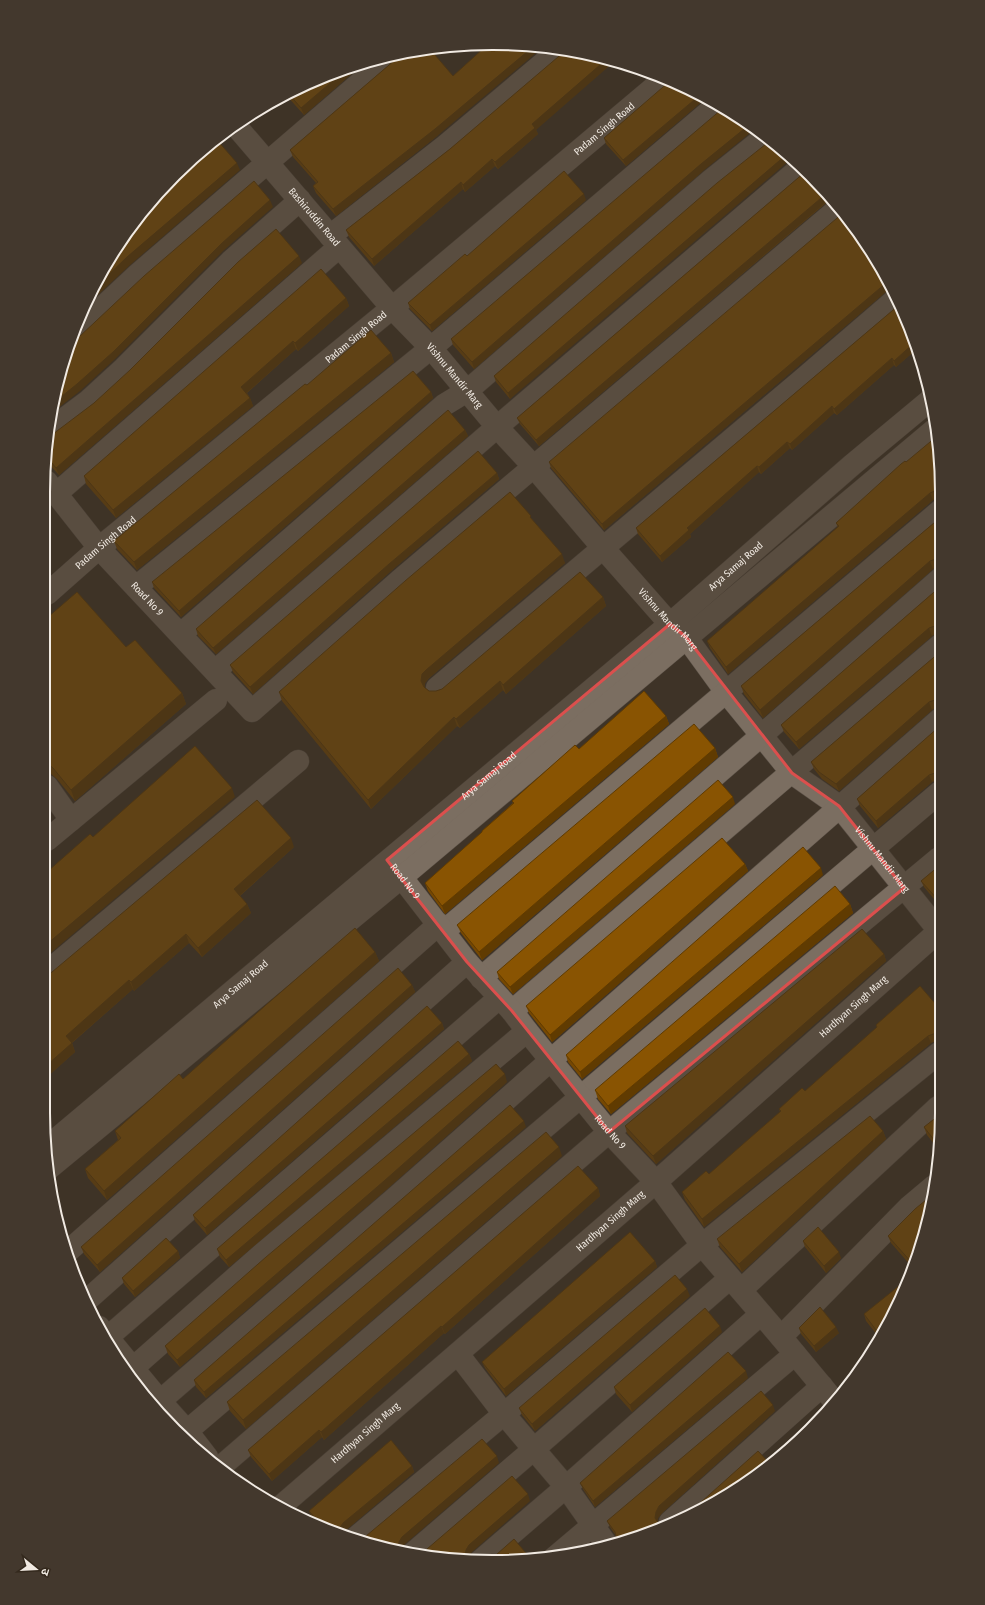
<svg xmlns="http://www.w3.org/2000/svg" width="985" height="1605" font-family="'Fira Sans Condensed','Noto Sans Devanagari',sans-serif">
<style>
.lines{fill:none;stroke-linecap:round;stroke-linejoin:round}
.minor-casing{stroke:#5a5046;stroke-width:23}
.tertiary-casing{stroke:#5a5046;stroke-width:23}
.minor{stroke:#7b6e61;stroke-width:22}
.tertiary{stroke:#7b6e61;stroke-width:22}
.wall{fill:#764802}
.shaded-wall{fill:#603b01}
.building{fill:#895402;stroke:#603b01}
.marked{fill:none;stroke:#db4f4d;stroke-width:3;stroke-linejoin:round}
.labels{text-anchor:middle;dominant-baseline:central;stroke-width:3;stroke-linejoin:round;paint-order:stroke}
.street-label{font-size:10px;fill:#f1eae2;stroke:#34291d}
.rim{fill:none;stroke:#f1eae2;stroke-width:2}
</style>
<rect width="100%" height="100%" fill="#3e3327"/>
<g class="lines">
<defs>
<g id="minor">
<path id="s1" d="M236,126L392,308L431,348L497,427L534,467L603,548L670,624L686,637L726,692L792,773L839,806L939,931"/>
<path d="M330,236L445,146L559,50"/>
<path d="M73,335L138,274L390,57"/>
<path d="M48,431L88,401L124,368L232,260L300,200"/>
<path id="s2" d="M47,482L99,548L252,711L400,580L839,208"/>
<path d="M56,494L339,247"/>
<path d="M136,587L431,348L717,105"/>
<path d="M181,634L444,405L467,391L711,180L766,136"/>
<path d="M215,671L497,427L800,168"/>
<path d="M437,688L802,380L896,299"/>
<path d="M47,786L71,820"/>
<path d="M47,840L216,700"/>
<path d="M444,931L941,510"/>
<path d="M47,972L298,761"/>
<path d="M481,978L762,735L941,578"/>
<path d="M512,1011L940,645"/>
<path d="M66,1253L439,924"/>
<path d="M741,1290L938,1107"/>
<path d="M85,1302L467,962"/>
<path d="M108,1337L499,998"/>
<path d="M781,1337L909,1207L934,1186"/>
<path d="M458,1354L504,1414L566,1487L607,1545"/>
<path d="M133,1368L261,1255L527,1031"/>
<path d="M160,1401L395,1198L551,1060L940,719"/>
<path d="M187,1431L940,792"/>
<path d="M218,1469L609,1132L939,858"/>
<path d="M670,1522L822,1386"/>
<path d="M354,1539L504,1414L702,1245L939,1053"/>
<path d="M413,1553L534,1449L730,1278"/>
<path d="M554,1558L795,1354"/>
<path d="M480,1561L566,1487L761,1314"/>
</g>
<g id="tertiary">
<path id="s3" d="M47,594L99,548L392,308L664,79"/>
<path id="s4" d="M392,865L467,962L512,1011L527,1031L609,1132L656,1182L702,1245L781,1337L835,1402"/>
<path id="s5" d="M47,1147L670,624L852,465L929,401"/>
<path d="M47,1170L402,877L934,430"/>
<path d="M99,1327L160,1401L187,1431L207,1457"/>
<path id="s6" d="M280,1507L656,1182L939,931"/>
</g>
</defs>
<use href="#minor" class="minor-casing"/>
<use href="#tertiary" class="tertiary-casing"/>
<use href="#minor" class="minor"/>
<use href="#tertiary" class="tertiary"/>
</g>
<path class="wall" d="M522,44L437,136L336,216L316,193L313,186L316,183L293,157L290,150L396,59L453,76L484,48L483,45Z
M565,53L536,130L538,134L498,169L495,166L465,192L463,189L374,266L349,237L346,230L450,149Z
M364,63L304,115L286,95L348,67Z
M670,82L691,89L706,98L626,166L606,144L604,138Z
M771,140L510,399L496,382L494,376Z
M703,171L474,369L453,345L451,339Z
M805,172L832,198L539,446L520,424L517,418Z
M586,200L432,331L410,309L408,303L467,256Z
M302,263L59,475L47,462V436L53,434Z
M882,268L891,288L888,290L604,530L551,468L549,462Z
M346,298L349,306L298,351L296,349L247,393L250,398L253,406L116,518L86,484L84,476Z
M899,305L918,348L896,367L894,365L837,415L834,413L792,450L790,448L761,474L759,472L690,534L691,537L662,562L638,534L636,528Z
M391,353L394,362L137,570L117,549L114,541L307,385Z
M431,392L433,398L181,617L154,588L152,582Z
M465,430L468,436L216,654L198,636L196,629Z
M906,462L941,463V498H939L933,500L728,674L710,648L707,641L838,528L836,523Z
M497,473L499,479L392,570L253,694L233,672L230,665Z
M941,517V566H939L933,569L763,718L744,694L741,686Z
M533,521L565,563L429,678L425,683V688L429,691H436L442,689L603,597L606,606L506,694L503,690L460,728L457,726L371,809L282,701L279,692Z
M941,586L940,633H937L932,636L799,749L784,732L781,725Z
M47,618L126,647L182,693L186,704L75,801L57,779L51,774L47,769Z
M940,652V707H937L932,710L839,791L822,779L814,769L811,762Z
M666,716L669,724L445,914L428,891L425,883L482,833V831L513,803L512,801L579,749Z
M940,726V780H937L932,782L878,828L860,806L857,799Z
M715,748L718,757L482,960L461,933L457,925Z
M940,799V811L938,810L936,803Z
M735,804L513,994L499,979L497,972Z
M294,847L240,896L247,904L251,913L202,957L189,943L134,991L133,989L72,1043L75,1052L47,1077L52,972Z
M745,864L748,871L552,1042L529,1013L526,1006Z
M939,866V905L924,887L921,881Z
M823,875L582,1079L568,1062L566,1055Z
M850,904L853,913L611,1114L598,1099L595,1090Z
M375,952L379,961L107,1200L88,1178L85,1169L118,1140L115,1131L183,1079Z
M884,954L886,961L656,1164L627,1133L625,1126Z
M412,985L415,992L100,1272L84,1254L81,1247Z
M920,986L939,1040L931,1043L704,1227L685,1200L682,1192L709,1174L780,1112L779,1109L805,1091L877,1028L876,1025Z
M442,1023L444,1029L207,1235L195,1221L193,1215Z
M469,1054L472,1061L229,1267L220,1257L217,1249Z
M507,1082L387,1189L180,1367L168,1354L165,1346Z
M938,1116V1149L927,1135L924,1127Z
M526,1127L206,1398L196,1387L194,1380Z
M883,1131L886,1139L742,1272L720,1247L717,1239Z
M562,1156L246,1429L230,1411L227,1402Z
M598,1188L600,1196L445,1334L444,1333L324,1440L322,1437L272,1481L251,1457L248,1450Z
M932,1195L912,1267L891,1243L888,1236Z
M803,1241L841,1258L826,1273L805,1247Z
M178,1251L180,1258L135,1297L124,1284L122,1278Z
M655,1261L657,1267L506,1396L485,1368L482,1362Z
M908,1284L878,1336L866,1321L864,1314Z
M690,1296L535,1431L522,1415L519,1408Z
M799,1328L839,1333L816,1352L801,1334Z
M722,1332L632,1412L616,1394L614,1387Z
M748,1378L595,1507L583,1489L580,1483Z
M775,1411L662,1513L658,1518L637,1538L617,1543L616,1536L610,1527L607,1521Z
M412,1466L414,1472L346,1530L342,1535L316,1522L312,1518L309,1511Z"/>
<path class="shaded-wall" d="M534,46L543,47L437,136L336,216L333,209Z
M608,58L615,61L536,130L538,134L498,169L495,162L532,124Z
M364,63L304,115L301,108L349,67Z
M700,95L706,98L626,166L623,160Z
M749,125L755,129L703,171L474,369L472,362L701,164Z
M786,155L791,159L510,399L508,393Z
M492,159L495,166L465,192L463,185Z
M237,163L240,170L130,265L86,306L98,285L127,257Z
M461,182L463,189L374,266L372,259Z
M827,193L830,196L831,198L539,446L536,440Z
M584,194L586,200L432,331L430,325Z
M270,200L273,207L223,251L115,359L80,391L53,412L56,401L221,244Z
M299,256L302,263L59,475L56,468Z
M886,283L888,290L604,530L602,524Z
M346,298L349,306L298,351L295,343Z
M293,341L296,349L244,395L241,387Z
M915,342L918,348L896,367L894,361Z
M391,353L394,362L137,570L134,562Z
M892,358L894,365L837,415L834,409Z
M431,392L433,398L181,617L179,611Z
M250,398L253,406L116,518L113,510Z
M832,406L834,413L792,450L790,444Z
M465,430L468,436L216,654L213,648Z
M787,442L790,448L761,474L759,467Z
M757,466L759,472L690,534L691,537L662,562L660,556L687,528Z
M497,473L499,479L392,570L253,694L250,687L389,564Z
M930,493L933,500L728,674L726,667Z
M562,554L565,563L429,678L425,683V690L421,681L422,674L426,670Z
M930,561L933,569L763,718L760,710Z
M603,597L606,606L506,694L503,685Z
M929,628L932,636L799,749L796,742Z
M500,681L503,690L460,728L456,719Z
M182,693L186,704L75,801L71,790Z
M929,702L932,710L839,791L836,784Z
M666,716L669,724L445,914L442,906Z
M454,717L457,726L371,809L368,800Z
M715,748L718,757L482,960L479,952Z
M929,775L932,782L878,828L876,821Z
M232,788L235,797L47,956V944Z
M733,797L735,804L513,994L510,987Z
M291,838L294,847L237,898L234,889Z
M745,864L748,871L552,1042L550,1035Z
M821,868L823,875L582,1079L580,1072Z
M247,904L251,913L202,957L198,948Z
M850,904L853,913L611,1114L608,1106Z
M186,934L189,943L134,991L131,982Z
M375,952L379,961L107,1200L104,1191Z
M884,954L886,961L656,1164L653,1156Z
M129,980L133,989L69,1045L72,1043L75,1052L47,1077V1065L66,1036Z
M412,985L415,992L100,1272L97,1265Z
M442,1023L444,1029L207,1235L205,1228Z
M939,1030V1040L938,1041L936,1033Z
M928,1036L931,1043L704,1227L702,1219Z
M469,1054L472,1061L229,1267L226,1260Z
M505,1074L507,1082L387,1189L180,1367L177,1360Z
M524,1121L526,1127L206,1398L204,1392Z
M883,1131L886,1139L742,1272L739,1264Z
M559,1147L562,1156L246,1429L243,1420Z
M598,1188L600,1196L445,1334L442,1327Z
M178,1251L180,1258L135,1297L133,1291Z
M839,1252L841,1258L826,1273L824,1266Z
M655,1261L657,1267L506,1396L504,1389Z
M687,1289L690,1296L535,1431L532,1424Z
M441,1326L444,1333L324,1440L321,1432Z
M720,1326L722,1332L632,1412L630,1405Z
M836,1327L839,1333L816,1352L814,1346Z
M746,1371L748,1378L595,1507L593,1501Z
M773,1405L775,1411L662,1513L658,1518V1525L655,1518L656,1512L659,1506Z
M319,1430L322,1437L272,1481L269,1474Z
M497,1456L499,1463L405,1544L401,1549V1551L399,1550L398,1548L399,1542L402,1537Z
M412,1466L414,1472L346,1530L342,1536L339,1535L340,1528L343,1523Z
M528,1494L530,1501L472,1552L468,1557V1560H467L465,1557L466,1550L469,1545Z"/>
<path class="building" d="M522,44L534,46L435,129L333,209L313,186L318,182L290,150L396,59L398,55L429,48L453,76L485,47L484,45Z
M565,51L608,58L532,124L535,128L495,162L492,159L463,185L461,182L372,259L346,230L450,149Z
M349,67L301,108L289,94L348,67Z
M670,81L691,89L700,95L623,160L604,138Z
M722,109L749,125L701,164L472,362L451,339Z
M217,140L237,163L127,257L98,285L136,219L196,155Z
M771,140L786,155L508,393L494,376L717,183Z
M564,171L584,194L430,325L408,303L465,254L467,256Z
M805,172L827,193L536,440L517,418Z
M254,181L270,200L221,244L113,352L77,384L56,401L72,340H74L79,337L144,276Z
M843,213L882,268L888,282L886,283L602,524L549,462Z
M276,229L299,256L56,468L47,457V436L53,434L94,403L130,370L238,262Z
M321,269L346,298L295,343L293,341L241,387L250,398L113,510L84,476Z
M899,305L915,342L894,361L892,358L834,409L832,406L790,444L787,442L759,467L757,466L687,528L689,530L660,556L636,528Z
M371,330L391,353L134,562L114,541L305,384L307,385Z
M413,371L431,392L179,611L152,582Z
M448,410L465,430L213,648L196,629Z
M936,437L941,463V491L937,490L930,493L726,667L707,641L839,526L836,523L901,464L905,461L906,462Z
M478,451L497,473L389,564L250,687L230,665Z
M510,492L531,516L530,517L562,554L426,670L422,674L421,681L424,687L429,691H436L442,689L580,572L603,597L503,685L500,681L456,719L454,717L368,800L279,692L405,581Z
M941,517V559H936L930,561L760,710L741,686Z
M941,586L940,626H935L929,628L796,742L781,725Z
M77,592L126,647L135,640L182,693L71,790L53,768L47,763V618Z
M940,652V700H935L929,702L836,784L819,772L811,762Z
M644,691L666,716L442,906L425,883L482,832V831L514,803L512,801L575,745L579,749Z
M694,724L715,748L479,952L457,925Z
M940,726V773H935L929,775L876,821L857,799Z
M195,746L232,788L47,944V872L90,834L93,837Z
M718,780L733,797L510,987L497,972Z
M940,799V807L936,803Z
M257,800L291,838L234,889L247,904L198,948L186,934L131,982L129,980L66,1036L72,1043L47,1065V975L52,972Z
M722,838L745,864L550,1035L526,1006Z
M803,847L821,868L580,1072L566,1055Z
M939,866V901L921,881Z
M835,886L850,904L608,1106L595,1090Z
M355,928L375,952L104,1191L85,1169L121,1138L115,1131L179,1074L183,1079L266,1005Z
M862,929L884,954L653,1156L625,1126Z
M398,968L412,985L97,1265L81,1247Z
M920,986L939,1008V1030L936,1033L928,1036L702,1219L682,1192L706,1171L709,1174L750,1138L781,1111L779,1109L802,1088L805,1091L877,1027L876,1025Z
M427,1006L442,1023L205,1228L193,1215Z
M458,1041L469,1054L226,1260L217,1249Z
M496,1064L505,1074L384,1181L177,1360L165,1346L266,1257Z
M510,1105L524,1121L204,1392L194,1380Z
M870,1116L883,1131L739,1264L717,1239Z
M938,1116V1145L924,1127Z
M546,1132L559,1147L243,1420L227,1402Z
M578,1166L598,1188L442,1327L441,1326L321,1432L319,1430L269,1474L248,1450Z
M932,1195L913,1264L888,1236L915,1209Z
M818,1227L839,1252L824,1266L803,1241Z
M630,1232L655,1261L504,1389L482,1362Z
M166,1238L178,1251L133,1291L122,1278Z
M675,1275L687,1289L532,1424L519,1408Z
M910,1277L908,1284L879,1334L864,1314Z
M820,1307L836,1327L814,1346L799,1328Z
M705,1308L720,1326L630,1405L614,1387Z
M728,1352L746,1371L593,1501L580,1483Z
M761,1391L773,1405L659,1506L656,1512L655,1518L659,1524L662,1526L637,1538L618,1543L617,1540L615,1532L607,1521Z
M482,1439L497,1456L402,1537L399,1542L398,1548L399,1550L360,1541Z
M391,1440L412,1466L343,1523L340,1528L339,1535L314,1524L318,1521L309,1511Z
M758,1451L770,1464L742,1486L690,1512Z
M512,1476L528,1494L469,1545L466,1550L465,1557L467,1560L434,1558L420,1555Z
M514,1539L531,1559L492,1562H488Z"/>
<path d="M0 0H985V1605H0ZM670,624L686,637L792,773L839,806L904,888L609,1132L512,1011L467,962L387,860Z" fill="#3e3327" fill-opacity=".55" fill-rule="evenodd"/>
<path class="marked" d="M670,624L686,637L792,773L839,806L904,888L609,1132L512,1011L467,962L387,860Z"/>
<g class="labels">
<g class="street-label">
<text stroke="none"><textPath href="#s3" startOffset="726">Padam Singh Road</textPath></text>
<text stroke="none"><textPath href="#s1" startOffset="120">Bashiruddin Road</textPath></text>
<text stroke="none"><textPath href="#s3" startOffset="402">Padam Singh Road</textPath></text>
<text stroke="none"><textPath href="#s1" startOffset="332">Vishnu Mandir Marg</textPath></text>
<text stroke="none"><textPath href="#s3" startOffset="78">Padam Singh Road</textPath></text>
<text stroke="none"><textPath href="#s5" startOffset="901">Arya Samaj Road</textPath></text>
<text stroke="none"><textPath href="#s2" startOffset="154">Road No 9</textPath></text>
<text stroke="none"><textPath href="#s1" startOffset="656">Vishnu Mandir Marg</textPath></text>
<text stroke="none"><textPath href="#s5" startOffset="577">Arya Samaj Road</textPath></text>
<text stroke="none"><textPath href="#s1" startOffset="980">Vishnu Mandir Marg</textPath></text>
<text stroke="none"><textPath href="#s4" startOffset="21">Road No 9</textPath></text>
<text stroke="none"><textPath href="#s5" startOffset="253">Arya Samaj Road</textPath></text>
<text stroke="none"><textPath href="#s6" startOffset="761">Hardhyan Singh Marg</textPath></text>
<text stroke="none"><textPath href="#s4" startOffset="345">Road No 9</textPath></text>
<text stroke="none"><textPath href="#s6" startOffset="437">Hardhyan Singh Marg</textPath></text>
<text stroke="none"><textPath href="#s6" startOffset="113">Hardhyan Singh Marg</textPath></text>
</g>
</g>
<path d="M0 0H985V1605H0ZM492 50H493A442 442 0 0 1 935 492V1113A442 442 0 0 1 493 1555H492A442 442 0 0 1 50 1113V492A442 442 0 0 1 492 50Z" fill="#43382d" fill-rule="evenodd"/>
<path class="rim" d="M492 50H493A442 442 0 0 1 935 492V1113A442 442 0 0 1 493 1555H492A442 442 0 0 1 50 1113V492A442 442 0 0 1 492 50Z"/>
<g transform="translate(36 1569) rotate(108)" stroke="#34291d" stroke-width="3" paint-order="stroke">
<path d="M0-3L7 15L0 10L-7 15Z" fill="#f1eae2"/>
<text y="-6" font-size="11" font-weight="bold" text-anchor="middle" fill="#f1eae2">उ</text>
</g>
</svg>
